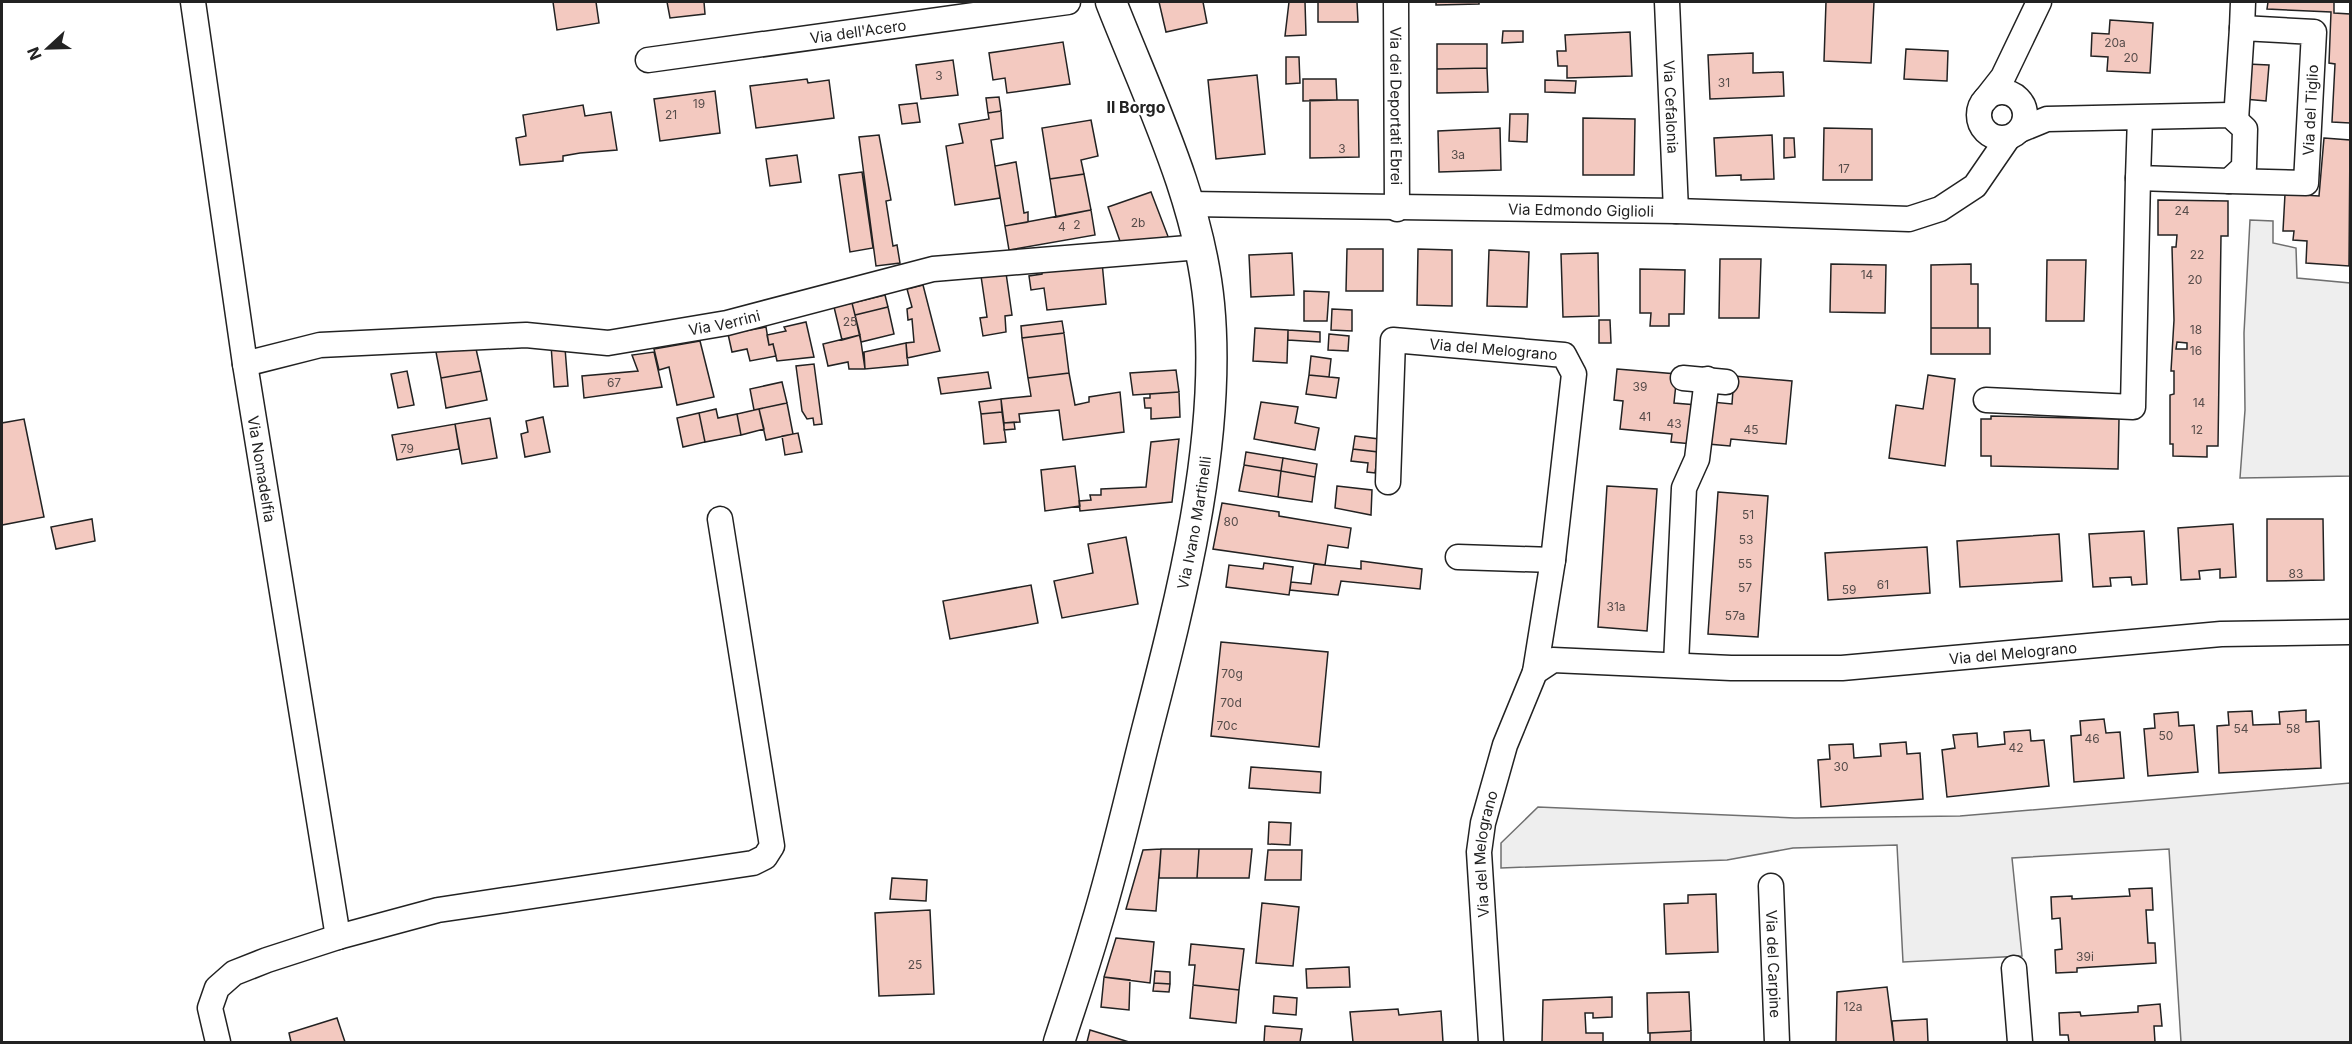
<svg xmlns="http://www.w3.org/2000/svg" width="2352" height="1044" font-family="Inter,sans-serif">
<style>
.green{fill:#eee;stroke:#6f6f6f;stroke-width:1.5}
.building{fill:#f3c9c0;stroke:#222;stroke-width:1.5;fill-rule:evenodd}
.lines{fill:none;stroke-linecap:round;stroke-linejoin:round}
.minor-casing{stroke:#222;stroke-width:27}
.tertiary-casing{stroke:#222;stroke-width:33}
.minor{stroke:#fff;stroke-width:24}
.tertiary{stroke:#fff;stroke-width:30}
.labels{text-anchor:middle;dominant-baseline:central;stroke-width:4.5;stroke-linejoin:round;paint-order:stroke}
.number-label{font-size:12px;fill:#564c4a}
.street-label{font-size:15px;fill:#222;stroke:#fff}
.neighbourhood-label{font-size:16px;font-weight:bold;fill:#222;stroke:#fff}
</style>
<rect width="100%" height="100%" fill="#fff"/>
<path class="green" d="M2250,220L2273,221V243L2296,248L2297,278L2350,283V476L2240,478L2245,410L2244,333Z
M2350,783V1042H2181L2169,849L2012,858L2022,956L1903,962L1897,845L1793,848L1727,860L1501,868V843L1538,807L1795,818L1960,816Z"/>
<path class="building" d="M553,2H596L599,23L557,30Z
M667,2H704L705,14L670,18Z
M1159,2H1203L1207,23L1166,32Z
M1289,2H1305L1306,35L1285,36Z
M1318,2H1357L1358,22H1318Z
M1436,2H1479V4L1436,5Z
M1826,2H1874L1871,63L1824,61Z
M2268,2H2334V13L2350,14V123L2332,122L2335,64L2329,63L2331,12L2267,9Z
M2110,20L2153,23L2150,73L2107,71L2108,57L2091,56L2092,33L2109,34Z
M1503,31H1523V42L1502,43Z
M1630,32L1632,76L1567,78V66H1558L1557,51H1566L1565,35Z
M1063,42L1070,84L1007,93L1005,78L993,80L989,53Z
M1437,44H1487V68L1437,69Z
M1906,49L1948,51L1947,81L1904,79Z
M1753,53V73L1783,72L1784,96L1710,99L1708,55Z
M1286,57H1299L1300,83L1286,84Z
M953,60L958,95L921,99L916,65Z
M2247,64L2269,65L2266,101L2244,99Z
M1487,68L1488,92L1437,93V69Z
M1257,75L1265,154L1216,159L1208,80Z
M807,79L808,83L829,80L834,118L756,128L750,86Z
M1303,79H1336L1337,100L1303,101Z
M1545,80L1576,81L1575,93L1545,92Z
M715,91L720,133L660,141L654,99Z
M999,97L1001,111L988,113L986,98Z
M1310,100H1358L1359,157L1310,158Z
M917,103L920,122L902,124L899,105Z
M583,105L585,116L611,112L617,150L580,153L563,156V161L520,165L516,138L526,136L523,115Z
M1001,111L1003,138L991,140L1000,198L955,205L946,146L963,143L959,124L989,119L988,113Z
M1510,114H1528L1527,142L1509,141Z
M1583,118L1635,119L1634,175H1583Z
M1091,120L1098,156L1081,160L1084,174L1050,179L1042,128Z
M1500,128L1501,170L1439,172L1438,131Z
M1824,128L1872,129V180H1823Z
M879,135L891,200L886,201L893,246L897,245L900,263L876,266L859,137Z
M1772,135L1774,179L1741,180V175L1716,176L1714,138Z
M1784,138H1794L1795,157L1784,158Z
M2324,138L2350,140L2349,266L2306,263L2307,241L2293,240L2294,231H2283L2285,194L2319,196Z
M797,155L801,182L770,186L766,159Z
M1016,162L1024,213L1028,212V222L1005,226L995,166Z
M862,172L873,248L850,252L839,175Z
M1084,174L1091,210L1056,217L1050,179Z
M1151,192L1169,239L1121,244L1108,207Z
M2158,200L2228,201V236H2221L2218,446H2207V457L2173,456V444H2170V395L2174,394V371H2171L2174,320L2172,247H2176L2177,235H2158ZM2177,342L2187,343V349H2176Z
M1091,210L1095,235L1009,250L1005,226Z
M1347,249H1383V291H1346Z
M1418,249L1452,250V306L1417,305Z
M1489,250L1529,252L1527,307L1487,306Z
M1292,253L1294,295L1251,297L1249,255Z
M1598,253L1599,316L1563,317L1561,254Z
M1720,259H1761L1759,318H1719Z
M2047,260H2086L2084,321H2046Z
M1102,262L1106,304L1047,310L1044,288L1031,290L1029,276L1042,274V270Z
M1831,264L1886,265L1885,313L1830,312Z
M1971,264V284H1978V328H1931V265Z
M1640,269L1685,270L1684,314H1669V326H1650L1651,313H1640Z
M1006,273L1012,315L1005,316L1006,332L983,336L980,318L987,317L981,276Z
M923,285L940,351L907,358L906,343L914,342L912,319L908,320L907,309L912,307L907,289Z
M1304,291L1329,292L1327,321H1304Z
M885,295L888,307L855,315L852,303Z
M852,303L860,335L842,340L834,307Z
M888,307L894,334L861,342L855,315Z
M1332,309L1352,310V331L1331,330Z
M1599,320H1610L1611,343H1599Z
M1062,321L1064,333L1022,338L1021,326Z
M806,322L814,357L777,361L773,344L769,345L767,335L786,331L784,327Z
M766,327L769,345L773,344L776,356L750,361L747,349L732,352L728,334Z
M1255,328L1288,330L1287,363L1253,361Z
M1931,328H1990V354H1931Z
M1288,330L1320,332V342L1288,340Z
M1064,333L1069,373L1028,378L1022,338Z
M1329,334L1349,336L1348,351L1328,350Z
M860,335L865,369H849L848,362L828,366L823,344Z
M474,340L481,371L441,378L435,347Z
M700,341L714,397L677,405L669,367L659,370L654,349Z
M906,343L908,365L865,369L864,352Z
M551,345L565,348L568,386L554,387Z
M654,352L662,387L584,398L582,376L638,371L632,355Z
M1311,356L1331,359L1329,377L1309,375Z
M814,364L822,424L814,425L813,418L807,419L802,411L796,366Z
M1617,369L1677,374L1674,403L1697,405L1693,444L1671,442L1672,434L1620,429L1623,401L1614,400Z
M1176,370L1179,392L1133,395L1130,373Z
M407,371L414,405L398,408L391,374Z
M481,371L487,400L446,408L441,378Z
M988,372L991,388L941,394L938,378Z
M1069,373L1075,405L1089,402V397L1120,392L1124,432L1063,440L1059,410L1019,414L1020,422L1004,423L1001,399L1031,396L1028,378Z
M1309,375L1339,378L1336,398L1306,394Z
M1928,375L1955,379L1945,466L1889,458L1896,405L1923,409Z
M1734,376L1792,381L1786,444L1731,439L1730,446L1708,444L1712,402L1732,404Z
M782,382L787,403L754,410L750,389Z
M1179,392L1180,417L1151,419V408H1145L1144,398H1150V394Z
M1001,399L1002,412L981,414L979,402Z
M1261,402L1298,407L1295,423L1319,428L1315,450L1254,439Z
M787,403L793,434L766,440L759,409Z
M716,409L718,418L737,414L741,435L705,442L699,413Z
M759,409L764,429L741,435L737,414Z
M1002,412L1006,442L984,444L981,414Z
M699,413L705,442L683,447L677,418Z
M1991,416L2119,419L2118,469L1991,466V456H1981V419H1991Z
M543,417L550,452L525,457L521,434L528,432L526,421Z
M490,418L497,458L462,464L455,424Z
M24,419L44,517L2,525V423Z
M1014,422L1015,429L1004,430V423Z
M455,424L459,449L397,460L392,435Z
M798,433L802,452L785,455L782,436Z
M1355,436L1379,439L1378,452L1353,449Z
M1179,439L1172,502L1080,511L1079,501L1091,500L1090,495H1101V489L1146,487L1151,442Z
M1353,449L1378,452L1375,473L1367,472L1368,463L1351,461Z
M1246,452L1283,458L1281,471L1244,465Z
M1283,458L1317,464L1315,477L1281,471Z
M1244,465L1281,471L1278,497L1239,491Z
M1075,466L1080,506L1045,511L1041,470Z
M1281,471L1315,477L1312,502L1278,497Z
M1337,486L1372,490L1371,515L1335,508Z
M1607,486L1657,489L1647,631L1598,627Z
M1718,492L1768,496L1758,637L1708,634Z
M1222,503L1279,512V516L1351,528L1348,548L1328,545L1325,565L1213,549Z
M92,519L95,541L56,549L51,527Z
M2267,519H2323L2324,580L2267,581Z
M2233,524L2236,577L2220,578V569L2199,571L2200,579L2181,580L2178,528Z
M2144,531L2147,584L2132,585L2131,577L2110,578L2111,586L2093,587L2089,534Z
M2059,534L2062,581L1960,587L1957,541Z
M1126,537L1138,604L1062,618L1054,581L1093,573L1088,544Z
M1927,547L1930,593L1828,600L1825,553Z
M1361,561L1422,569L1420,589L1341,581L1338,595L1290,590L1291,582L1311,584L1314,564L1361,569Z
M1264,563L1293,567L1289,595L1226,587L1229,565L1263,569Z
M1031,585L1038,623L950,639L943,601Z
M1221,642L1328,652L1319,747L1211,736Z
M2306,710V722L2319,721L2321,768L2219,773L2217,726L2229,725L2228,712L2252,711L2253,725L2280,724L2279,712Z
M2178,712L2179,726L2194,725L2198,772L2148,776L2144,729L2155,728L2154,714Z
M2104,719L2106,733L2120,732L2124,778L2074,782L2071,736L2081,735L2080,721Z
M2030,730L2031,741L2044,740L2049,786L1947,797L1942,750L1955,748L1953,735L1977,733L1978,747L2005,744L2004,732Z
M1906,742L1907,754L1920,753L1923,799L1821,807L1818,760L1830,759L1829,745L1853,744L1854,758L1881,756L1880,744Z
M1251,767L1321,772L1320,793L1249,788Z
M1269,822L1291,823L1290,845L1268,844Z
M1161,849H1199L1197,878H1159Z
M1161,849L1156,911L1126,909L1143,850Z
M1199,849H1252L1249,878H1197Z
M1268,850H1302L1301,880H1265Z
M892,878L927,880L926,901L890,899Z
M2152,888L2153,910H2146L2148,943H2155L2156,963L2077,968V972L2056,973L2055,950L2062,949L2060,918L2052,919L2051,897L2072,896V899L2130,896L2129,889Z
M1716,894L1718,952L1666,954L1664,904L1688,903V895Z
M1262,903L1299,907L1293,966L1256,963Z
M930,910L934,994L879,996L875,913Z
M1116,938L1154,942L1150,983L1104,977Z
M1191,944L1244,949L1239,990L1193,985L1195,965H1189Z
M1349,967L1350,987L1307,988L1306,969Z
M1155,971L1170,972V984L1154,983Z
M1104,977L1130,980L1129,1010L1101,1007Z
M1154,983L1170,984L1169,992L1153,991Z
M1193,985L1239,990L1236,1023L1190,1018Z
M1887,987L1894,1042H1836L1837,992Z
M1689,992L1691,1031L1648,1033L1647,993Z
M1274,996L1297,998L1296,1015L1273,1013Z
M1612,997V1017L1593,1018V1013H1585L1586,1033H1603V1042H1542L1543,1000Z
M2160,1004L2162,1026H2154L2155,1042H2069L2068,1035H2060L2059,1013L2080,1012L2081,1016L2138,1012V1006Z
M1398,1009L1399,1015L1441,1011L1443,1042H1353L1350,1012Z
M337,1018L345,1042H291L289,1033Z
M1927,1019L1928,1042H1894L1892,1021Z
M1265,1026L1302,1029L1300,1042H1264Z
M1090,1030L1129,1042H1087Z
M1691,1031V1042H1650V1033Z"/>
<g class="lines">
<defs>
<g id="minor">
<path id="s1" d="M193,2L245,364L338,937"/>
<path id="s2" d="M1396,2L1397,209"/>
<path id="s3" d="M1667,2L1676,211"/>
<path d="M2242,28L2243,2"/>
<path id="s4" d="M648,60L1068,2"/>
<circle cx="2002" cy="115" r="23"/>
<path d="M1985,100L2003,77L2039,2"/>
<path d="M2020,130L2047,119L2230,115L2245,129L2244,167L2229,181L2138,178L2140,117"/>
<path id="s5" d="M2229,181L2306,183L2314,32L2242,28L2236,120"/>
<path id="s6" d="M1189,204L1676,211L1909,219L1940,209L1975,186L2008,138"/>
<path id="s7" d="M245,364L320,345L526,335L608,343L727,323L933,269L1200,247"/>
<path d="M1683,378L1726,382"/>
<path d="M1986,400L2133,407L2138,178"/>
<path id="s8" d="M1388,482L1393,340L1564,355L1574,374L1553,560L1535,672"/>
<path d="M1458,557L1553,560"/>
<path d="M1676,664L1684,488L1697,459L1707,379"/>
<path id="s9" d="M1771,886L1777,1042"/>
<path d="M2014,968L2020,1042"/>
<path d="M218,1042L210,1008L217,988L234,973L267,960L338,937L438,910L753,863L765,857L772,846L720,519"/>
<path id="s10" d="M1491,1042L1479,852L1483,823L1505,745L1535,672L1553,660L1731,668H1842L2221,634L2350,632"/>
</g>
<g id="tertiary">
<path id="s11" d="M1059,1042C1071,1005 1084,967 1095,929C1115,864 1130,797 1147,730C1181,599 1222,441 1209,304C1199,199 1149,99 1111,2"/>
</g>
</defs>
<use href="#minor" class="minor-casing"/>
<use href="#tertiary" class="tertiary-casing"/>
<use href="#minor" class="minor"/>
<use href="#tertiary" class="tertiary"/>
</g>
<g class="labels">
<g class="number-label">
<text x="2115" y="42">20a</text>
<text x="2131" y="57">20</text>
<text x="939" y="75">3</text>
<text x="1724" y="82">31</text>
<text x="699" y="103">19</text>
<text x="671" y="114">21</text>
<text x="1342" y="148">3</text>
<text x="1458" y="154">3a</text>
<text x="1844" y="168">17</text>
<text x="2182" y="210">24</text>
<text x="1138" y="222">2b</text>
<text x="1077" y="224">2</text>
<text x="1062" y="226">4</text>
<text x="2197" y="254">22</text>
<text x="1867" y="274">14</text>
<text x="2195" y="279">20</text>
<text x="850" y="321">25</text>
<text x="2196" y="329">18</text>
<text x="2196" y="350">16</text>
<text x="614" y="382">67</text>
<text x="1640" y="386">39</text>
<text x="2199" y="402">14</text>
<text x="1645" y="416">41</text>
<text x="1674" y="423">43</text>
<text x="1751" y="429">45</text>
<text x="2197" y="429">12</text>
<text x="407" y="448">79</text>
<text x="1748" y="514">51</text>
<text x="1231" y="521">80</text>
<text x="1746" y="539">53</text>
<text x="1745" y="563">55</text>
<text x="2296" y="573">83</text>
<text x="1883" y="584">61</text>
<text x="1745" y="587">57</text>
<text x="1849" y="589">59</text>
<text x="1616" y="606">31a</text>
<text x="1735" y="615">57a</text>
<text x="1232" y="673">70g</text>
<text x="1231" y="702">70d</text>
<text x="1227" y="725">70c</text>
<text x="2241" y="728">54</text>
<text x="2293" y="728">58</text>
<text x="2166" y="735">50</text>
<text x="2092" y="738">46</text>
<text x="2016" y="747">42</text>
<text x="1841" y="766">30</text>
<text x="2085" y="956">39i</text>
<text x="915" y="964">25</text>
<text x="1853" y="1006">12a</text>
</g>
<g class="street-label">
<text stroke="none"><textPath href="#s4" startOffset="212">Via dell'Acero</textPath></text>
<text stroke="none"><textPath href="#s2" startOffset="104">Via dei Deportati Ebrei</textPath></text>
<text stroke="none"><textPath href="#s3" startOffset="105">Via Cefalonia</textPath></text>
<text stroke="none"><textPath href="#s5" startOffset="150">Via del Tiglio</textPath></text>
<text stroke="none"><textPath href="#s6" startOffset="392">Via Edmondo Giglioli</textPath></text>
<text stroke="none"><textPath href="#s7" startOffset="484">Via Verrini</textPath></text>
<text stroke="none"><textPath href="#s8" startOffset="243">Via del Melograno</textPath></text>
<text stroke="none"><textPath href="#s1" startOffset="472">Via Nomadelfia</textPath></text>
<text stroke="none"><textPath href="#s11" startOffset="537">Via Ivano Martinelli</textPath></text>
<text stroke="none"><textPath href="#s10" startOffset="862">Via del Melograno</textPath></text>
<text stroke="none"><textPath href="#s10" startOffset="189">Via del Melograno</textPath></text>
<text stroke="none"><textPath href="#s9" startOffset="78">Via del Carpine</textPath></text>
</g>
<g class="neighbourhood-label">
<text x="1136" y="107">Il Borgo</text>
</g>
</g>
<rect width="2352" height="1044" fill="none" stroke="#222222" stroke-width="6"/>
<g transform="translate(48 48) rotate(248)" stroke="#ffffff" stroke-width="4.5" paint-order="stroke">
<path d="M0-4.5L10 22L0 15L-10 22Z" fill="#222222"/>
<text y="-9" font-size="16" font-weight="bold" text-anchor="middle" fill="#222222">N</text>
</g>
</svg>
